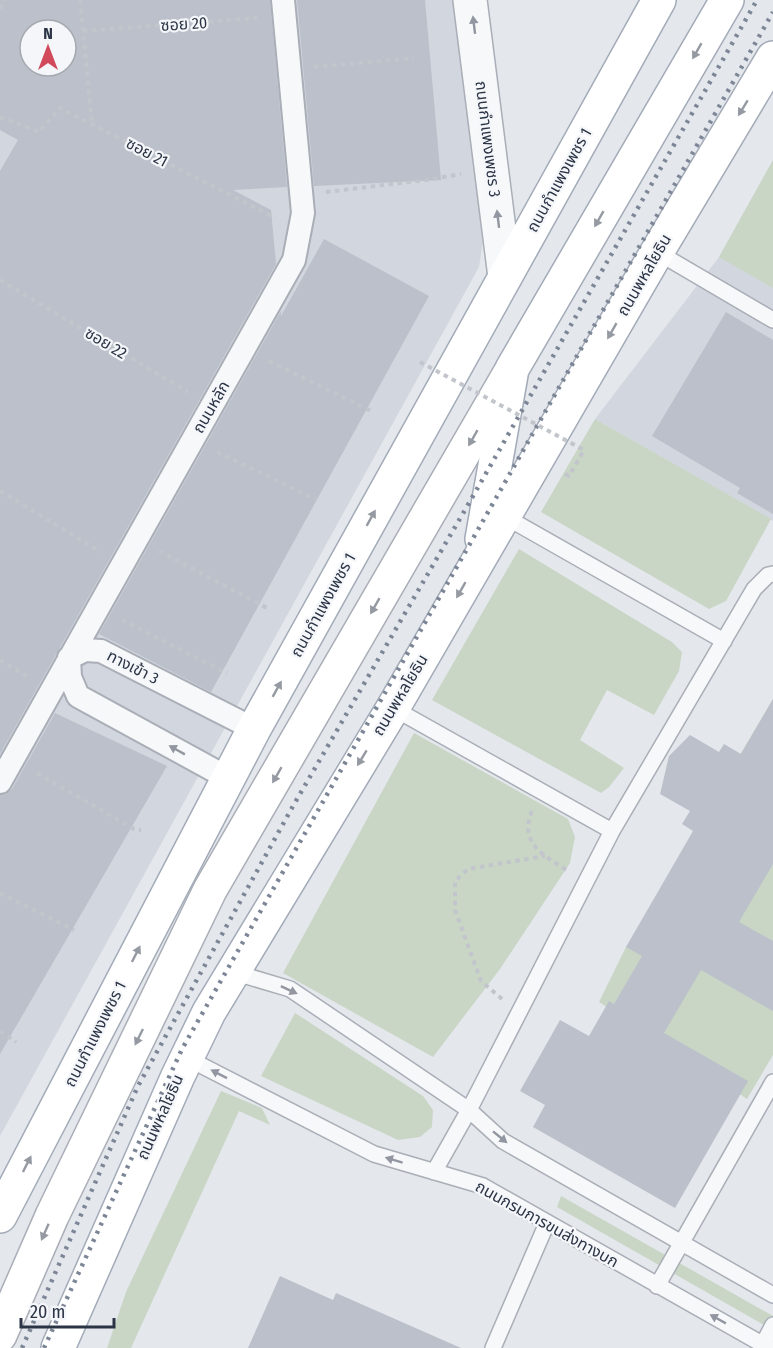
<svg xmlns="http://www.w3.org/2000/svg" width="773" height="1348" font-family="'Fira Sans Condensed','Noto Sans Thai',sans-serif">
<style>
.built{fill:#d2d6de;fill-rule:evenodd}
.green{fill:#c9d6c5}
.building{fill:#bbc0ca;fill-rule:evenodd}
.lines{fill:none;stroke-linecap:round;stroke-linejoin:round}
.service-casing{stroke:#a9aeb7;stroke-width:18}
.pedestrian-casing{stroke:#a9aeb7;stroke-width:26}
.tertiary-casing{stroke:#a9aeb7;stroke-width:36}
.secondary-casing{stroke:#a9aeb7;stroke-width:36}
.primary-casing{stroke:#a3abb8;stroke-width:36}
.path{stroke:#c2c5cb;stroke-width:4;stroke-dasharray:4.5 4.5;stroke-linecap:butt}
.service{stroke:#f7f8fa;stroke-width:15}
.pedestrian{stroke:#f7f8fa;stroke-width:22}
.tertiary{stroke:#f7f8fa;stroke-width:33}
.secondary{stroke:#fff;stroke-width:33}
.primary{stroke:#fff;stroke-width:33}
.rail{stroke:#7d8696;stroke-width:4.5;stroke-dasharray:3 6;stroke-linecap:butt}
.path-bridge{stroke:#c2c5cb;stroke-width:4;stroke-dasharray:4.5 4.5;stroke-linecap:butt}
.oneway{fill:#9196a0}
.oneway2{fill:#959aa2}
.labels{text-anchor:middle;dominant-baseline:central;stroke-width:4.5;stroke-linejoin:round;paint-order:stroke}
.street-label{font-size:16px;fill:#2b3445;stroke:#f4f6f9}
</style>
<rect width="100%" height="100%" fill="#e4e7ec"/>
<path class="built" d="M0,0H462L485,228L479,267L0,1136ZM30,30H66V66H30Z
M773,160V521L595,419L719,257Z"/>
<path class="green" d="M773,160V288L719,257Z
M595,419L771,519L726,601L709,609L541,512Z
M519,549L672,642L682,652L679,671L654,715L607,690L580,740L624,768L609,787L601,793L432,700Z
M773,699V1055L747,1099L599,1002L626,947Z
M414,733L568,819L575,837L570,863L500,969L433,1057L283,973Z
M295,1013L423,1096L433,1110L432,1127L420,1137L398,1140L261,1076Z
M221,1091L262,1108L270,1125L239,1111L131,1348H107L126,1292Z
M561,1196L773,1316V1330L557,1207Z"/>
<path class="building" d="M0,0H270L287,187L233,190L271,210L276,264L0,754V171L18,140L0,130ZM30,30H66V66H30Z
M297,0H425L441,180L314,186Z
M324,239L429,296L211,692L99,634L281,311V316Z
M726,312L773,340V514L737,493L740,488L652,436Z
M773,699V864L739,922L773,941V1011L701,970L664,1033L748,1081L675,1208L533,1127L545,1105L520,1091L560,1020L589,1036L609,1001L614,1004L642,956L626,947L693,831L682,824L690,811L660,794L669,756L690,735L719,752L724,744L741,754Z
M55,713L167,766L0,1054V795L6,794L12,789Z
M280,1276L333,1300L336,1293L461,1348H248Z"/>
<g class="lines">
<defs>
<path id="service" d="M657,252L773,320
M504,516L724,641
M393,708L612,831
M233,972L290,989L469,1110L503,1141L773,1295
M187,1058L374,1154L483,1186L769,1348
M434,1172L469,1110L612,831L754,589L768,575L773,574
M657,1286L773,1082
M493,1348L547,1223
M761,1348L773,1325"/>
<path id="pedestrian" d="M228,778L78,696L70,677L69,658L85,650L101,651L254,729
M0,782L294,260L303,213L283,0"/>
<path id="tertiary" d="M470,0L505,277"/>
<path id="secondary" d="M0,1335L52,1216L210,890L510,373"/>
<path id="primary" d="M482,539L512,369L727,0
M0,1216L254,729L659,0
M58,1348L178,1076L209,1012L393,708L657,252L773,58"/>
</defs>
<use href="#service" class="service-casing"/>
<use href="#pedestrian" class="pedestrian-casing"/>
<use href="#tertiary" class="tertiary-casing"/>
<use href="#secondary" class="secondary-casing"/>
<use href="#primary" class="primary-casing"/>
<path class="path" d="M80,0L92,123
M0,9L5,0
M83,31L257,18
M314,67L414,58
M0,117L39,132L60,108L275,218
M326,192L426,180L461,174
M0,280L188,392
M269,361L373,412
M217,452L317,500
M565,474L569,476L584,450
M0,491L101,552
M159,551L267,608
M122,620L227,673
M0,660L28,677
M37,773L134,829L141,830
M532,811C518,844 545,856 568,871
M0,893L74,930
M502,999L481,981L455,910V881L468,869L545,856
M0,1031L16,1042"/>
<use href="#service" class="service"/>
<use href="#pedestrian" class="pedestrian"/>
<use href="#tertiary" class="tertiary"/>
<use href="#secondary" class="secondary"/>
<use href="#primary" class="primary"/>
<path class="rail" d="M22,1348L138,1086L293,806L469,503L757,0
M44,1348L182,1049L773,12"/>
<path class="path-bridge" d="M420,362L584,450"/>
</g>
<defs><path id="oneway-solid" d="M-6-.8H1V-3.2L6.5 0L1 3.2V.8H-6Z" transform="scale(1.5)"/></defs>
<g class="oneway">
<use href="#oneway-solid" transform="translate(474 25) rotate(-97)"/>
<use href="#oneway-solid" transform="translate(498 219) rotate(-97)"/>
<use href="#oneway-solid" transform="translate(177 750) rotate(-151)"/>
<use href="#oneway-solid" transform="translate(289 990) rotate(25)"/>
<use href="#oneway-solid" transform="translate(219 1074) rotate(-153)"/>
<use href="#oneway-solid" transform="translate(500 1137) rotate(39)"/>
<use href="#oneway-solid" transform="translate(394 1160) rotate(-163)"/>
<use href="#oneway-solid" transform="translate(718 1319) rotate(-151)"/>
</g>
<g class="oneway2">
<use href="#oneway-solid" transform="translate(697 51) rotate(120)"/>
<use href="#oneway-solid" transform="translate(743 108) rotate(121)"/>
<use href="#oneway-solid" transform="translate(599 219) rotate(120)"/>
<use href="#oneway-solid" transform="translate(612 331) rotate(120)"/>
<use href="#oneway-solid" transform="translate(473 438) rotate(120)"/>
<use href="#oneway-solid" transform="translate(371 518) rotate(-61)"/>
<use href="#oneway-solid" transform="translate(461 590) rotate(120)"/>
<use href="#oneway-solid" transform="translate(375 606) rotate(120)"/>
<use href="#oneway-solid" transform="translate(277 689) rotate(-61)"/>
<use href="#oneway-solid" transform="translate(362 758) rotate(121)"/>
<use href="#oneway-solid" transform="translate(277 775) rotate(120)"/>
<use href="#oneway-solid" transform="translate(136 954) rotate(-63)"/>
<use href="#oneway-solid" transform="translate(139 1037) rotate(116)"/>
<use href="#oneway-solid" transform="translate(27 1164) rotate(-63)"/>
<use href="#oneway-solid" transform="translate(45 1232) rotate(114)"/>
</g>
<g class="labels">
<g class="street-label">
<text transform="translate(184 24) rotate(-4)">ซอย 20</text>
<text transform="translate(488 139) rotate(83)">ถนนกำแพงเพชร 3</text>
<text transform="translate(147 152) rotate(28)">ซอย 21</text>
<text transform="translate(559 180) rotate(-61)">ถนนกำแพงเพชร 1</text>
<text transform="translate(644 275) rotate(-60)">ถนนพหลโยธิน</text>
<text transform="translate(106 343) rotate(31)">ซอย 22</text>
<text transform="translate(211 407) rotate(-60)">ถนนหลัก</text>
<text transform="translate(323 605) rotate(-61)">ถนนกำแพงเพชร 1</text>
<text transform="translate(133 667) rotate(27)">ทางเข้า 3</text>
<text transform="translate(400 695) rotate(-59)">ถนนพหลโยธิน</text>
<text transform="translate(95 1034) rotate(-63)">ถนนกำแพงเพชร 1</text>
<text transform="translate(160 1117) rotate(-66)">ถนนพหลโยธิน</text>
<text transform="translate(547 1224) rotate(29)">ถนนกรมการขนส่งทางบก</text>
</g>
</g>
<g transform="translate(48 48)"><circle r="28" fill="#f4f6f9" stroke="#a4a8b1" stroke-width="1.5"/>
<path d="M0-4.5L10 22L0 15L-10 22Z" fill="#d1495b"/>
<text y="-9" font-size="16" font-weight="bold" text-anchor="middle" fill="#2b3445">N</text>
</g>
<path d="M21 1318v9h93v-9" fill="none" stroke="#2b3445" stroke-width="3"/>
<text x="30" y="1318" font-size="18" fill="#2b3445" stroke="#f4f6f9" stroke-width="4.5" paint-order="stroke">20 m</text>
</svg>
